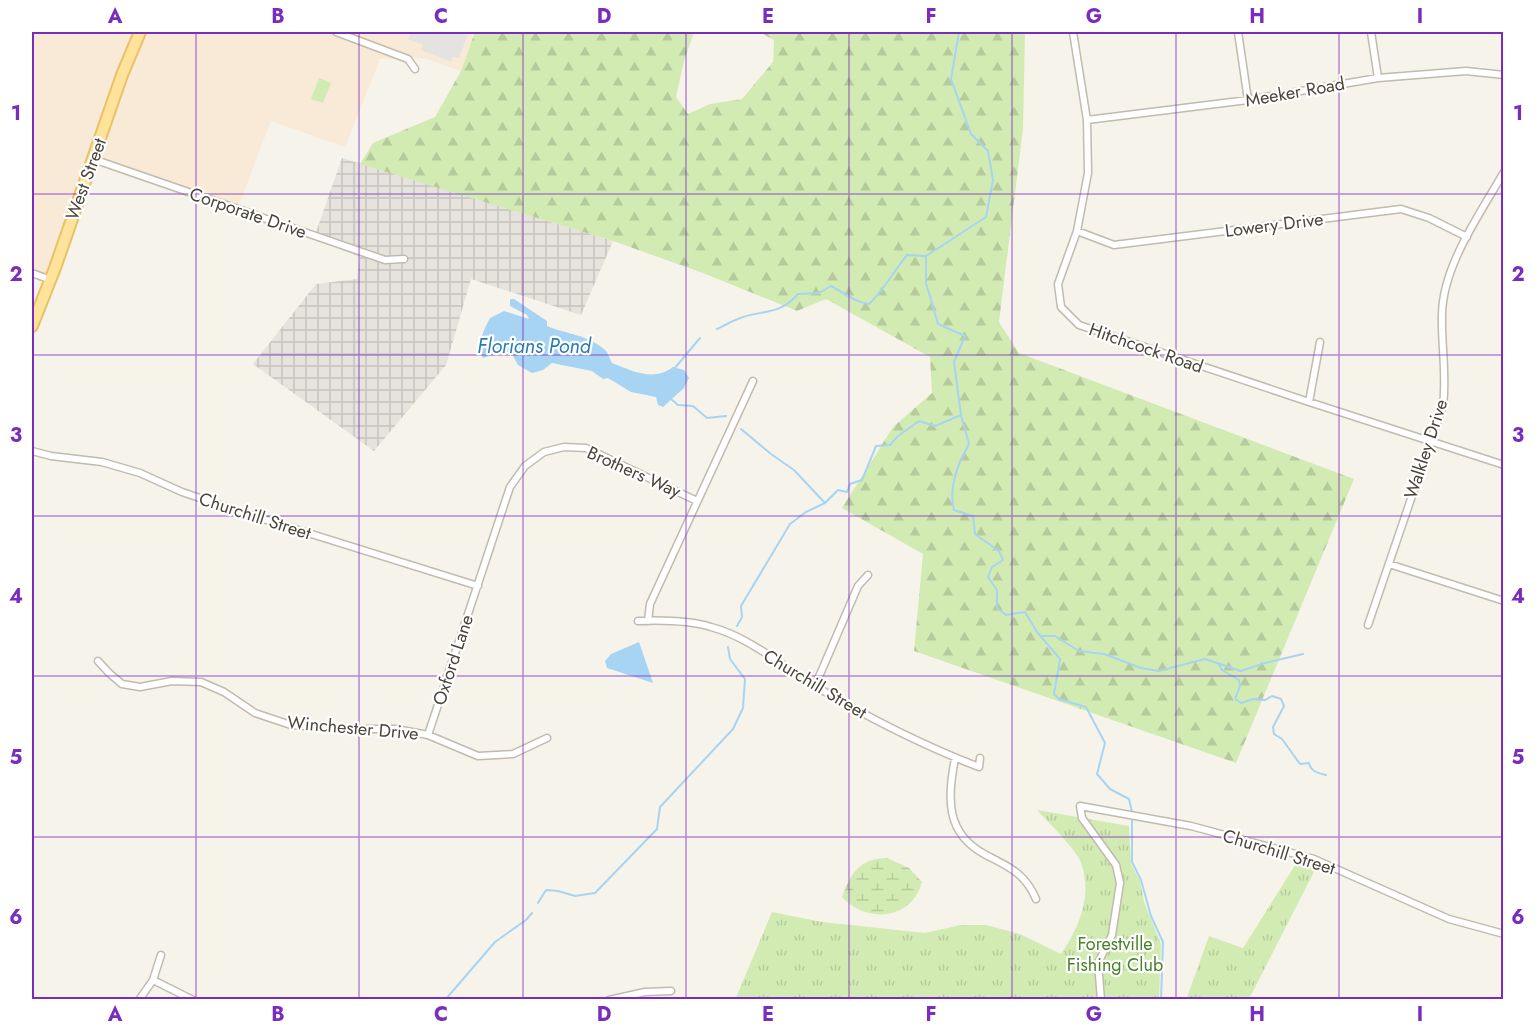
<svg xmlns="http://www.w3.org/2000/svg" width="1535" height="1031" font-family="Jost,sans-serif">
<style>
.commercial{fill:#f8ead7}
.industrial{fill:url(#industrial-grid)}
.grass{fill:#d2ebb3}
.forest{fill:url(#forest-firs)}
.wetland{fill:url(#wetland-marsh)}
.park{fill:url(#park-tufts)}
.parking{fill:#e5e3df}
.water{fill:#a7d4f3}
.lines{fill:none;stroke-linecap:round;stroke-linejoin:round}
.stream{stroke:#a7d4f3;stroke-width:2}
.minor-casing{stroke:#c2bbad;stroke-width:9}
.primary-casing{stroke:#e8c267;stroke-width:14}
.minor{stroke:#fff;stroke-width:6}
.primary{stroke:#ffe39b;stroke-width:10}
.grid{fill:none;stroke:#7b2cbf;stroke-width:1.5;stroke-opacity:0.55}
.labels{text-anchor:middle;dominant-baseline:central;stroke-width:4.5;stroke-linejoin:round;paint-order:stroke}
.street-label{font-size:18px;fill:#4b4438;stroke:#fff}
.park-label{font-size:18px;fill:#498028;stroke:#fff}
.water-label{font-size:20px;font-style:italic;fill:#2b7ab3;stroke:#fff}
.neatline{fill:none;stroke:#7b2cbf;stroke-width:2}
.grid-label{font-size:20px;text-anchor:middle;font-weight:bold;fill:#7b2cbf}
</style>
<defs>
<pattern id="industrial-grid" width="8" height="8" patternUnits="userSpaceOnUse" patternTransform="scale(1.5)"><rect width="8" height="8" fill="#e6e2dc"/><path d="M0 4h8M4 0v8" fill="none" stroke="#c7c3be"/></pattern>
<pattern id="forest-firs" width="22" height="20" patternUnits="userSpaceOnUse" patternTransform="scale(1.5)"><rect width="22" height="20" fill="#d2ebb3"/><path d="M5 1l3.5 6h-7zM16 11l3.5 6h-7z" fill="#b6cb9b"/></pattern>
<pattern id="wetland-marsh" width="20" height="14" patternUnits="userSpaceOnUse" patternTransform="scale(1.5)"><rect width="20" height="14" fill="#d2ebb3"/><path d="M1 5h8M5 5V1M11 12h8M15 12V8" fill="none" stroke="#b6cb9b"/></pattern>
<pattern id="park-tufts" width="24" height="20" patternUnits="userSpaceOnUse" patternTransform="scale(1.5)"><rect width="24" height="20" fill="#d2ebb3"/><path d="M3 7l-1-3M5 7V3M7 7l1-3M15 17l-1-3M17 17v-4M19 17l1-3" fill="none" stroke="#b6cb9b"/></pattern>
</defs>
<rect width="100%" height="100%" fill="#f6f3eb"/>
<path class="commercial" d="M32,32H475L461,71L424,58L380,59L345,147L271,121L238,207L92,155L48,276L32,269Z"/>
<path class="industrial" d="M342,158L613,241L581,315L471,279L446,365L374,451L253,364L316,284L357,279L360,257L314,238Z"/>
<path class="grass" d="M319,78L331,83L323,103L311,99Z"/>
<path class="forest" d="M475,32H694L684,61L676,97L688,114L710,104L742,99L773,62L774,40L759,32H1025L1023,129L999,322L1019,353L1354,479L1236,763L914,651L923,554L842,508L893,427L932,393L930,357L826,299L797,311L703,273L613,241L360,164L373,143L435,117L461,71Z"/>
<path class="wetland" d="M887,858L909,868L922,882C912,920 866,924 842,897C850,874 860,858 887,858Z"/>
<path class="park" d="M1037,810L1129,826L1131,864L1140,881L1144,902L1161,944L1159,999L735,1000L772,912L822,922L925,933L961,925H986L1020,934L1061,954C1079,927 1093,896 1081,863C1077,850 1048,822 1037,810Z
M1299,859L1318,864L1249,999L1186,1000L1209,936L1243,948Z"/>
<path class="parking" d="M411,32H469L459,58L453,57L451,62L421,50L423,45L408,39Z"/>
<path class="water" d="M510,299H514L547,321V326C566,334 589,335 605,350C608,353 610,359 612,363C633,371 653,382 673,367L684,370L689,378L684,388L663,407L658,405L656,397L631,392L608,378L603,379L592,371L552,363L543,370L532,373L518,365L511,352H503L483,358C475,346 484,330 490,318L504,311L529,319L527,315L510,306Z
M639,642L653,683L607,668L605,661L611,654Z"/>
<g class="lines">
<path class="stream" d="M959,32L951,79L971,134L988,151L993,180L986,217L926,256V283L938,324L965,336L954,362L961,415L969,444C958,464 948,487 954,510L973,516L975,534L999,551L1003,560L992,567L988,577L997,590V608L1006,615L1025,612L1037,632L1060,659L1054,694L1059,699L1086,707L1105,743L1097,774L1110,789L1129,799L1132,812
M717,329C725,325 734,320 743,317C766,310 781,314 798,294L819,293L831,286C845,293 854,302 869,304C883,291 894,271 907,255L926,256
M674,369L700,338
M671,399L678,405L693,406L707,418L726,416
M741,429L771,454L794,470L824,502
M737,626L742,617L741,606L790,524L806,512L825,503L838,490L847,492L850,484L862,480L876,446L890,445L898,436L919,421L935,426L961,415
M1041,636H1055L1079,651L1104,654L1141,668L1159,671L1205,659L1241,671L1265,663L1303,654
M1218,663L1222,670L1239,680L1240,686L1235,699L1241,703L1254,699L1265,700L1272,696L1281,699L1284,706L1273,727L1274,734L1282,739L1300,764L1309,763C1311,772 1318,773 1326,775
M1132,819V862L1141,880L1151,916L1163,942L1161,1000
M538,903L546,890L558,891L575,896L595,893L657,829L660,807L733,729L743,708L745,679L730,659L728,647
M445,1000L495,942L526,920L532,913"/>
<defs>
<path id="minor" d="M336,32L408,59L415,69
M1073,32L1087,120L1088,173L1077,231L1058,284L1061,307L1079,325L1309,402L1504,465
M1238,32L1248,100
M1371,32L1378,78
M1087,120L1248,100L1378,78L1466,71L1504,75
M93,159L385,260L404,259
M1077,231L1114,245L1401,209L1429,218L1467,237
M32,273L51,280
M1309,402L1320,342
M32,451L51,456L102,462L140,473L182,492L244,513L478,586
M1389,564L1504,601
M638,621C662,620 688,620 711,627C749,637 781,665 815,686C867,717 922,745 979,767L980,758
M648,621L650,604L753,381
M1368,625L1443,405C1447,375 1441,344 1442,314C1443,265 1480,214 1504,172
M98,661L109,673L122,684L140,687L172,681L201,682L224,692L255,713L291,725L345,729H396L428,735L478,756L513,754L547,738
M815,686L858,586L868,575
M428,735L510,487L525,466L544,452L564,447L586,448L697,501
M955,758C948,797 944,833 986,855C1009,867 1025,873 1036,899
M153,980L193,1000
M139,1000L153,980L161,955
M609,1000L645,992L671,991
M1101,1000L1098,963L1112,935L1120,883L1116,865L1082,818L1080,806L1191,826L1314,859L1449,919L1504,934"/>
<path id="primary" d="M32,326L55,268L122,75L140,32"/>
</defs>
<use href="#minor" class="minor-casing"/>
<use href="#primary" class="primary-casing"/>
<use href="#minor" class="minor"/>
<use href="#primary" class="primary"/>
</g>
<path class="grid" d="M196,32V1000M359,32V1000M523,32V1000M686,32V1000M849,32V1000M1012,32V1000M1176,32V1000M1339,32V1000M32,194H1504M32,355H1504M32,516H1504M32,676H1504M32,837H1504"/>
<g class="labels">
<g class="street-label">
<text transform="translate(1295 92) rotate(-10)">Meeker Road</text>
<text transform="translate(86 179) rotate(-70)">West Street</text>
<text transform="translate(248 213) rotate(19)">Corporate Drive</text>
<text transform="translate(1274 225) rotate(-7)">Lowery Drive</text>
<text transform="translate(1146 348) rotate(19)">Hitchcock Road</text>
<text transform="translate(1426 449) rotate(-72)">Walkley Drive</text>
<text transform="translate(634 472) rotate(24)">Brothers Way</text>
<text transform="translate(255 516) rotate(18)">Churchill Street</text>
<text transform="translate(453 660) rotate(-72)">Oxford Lane</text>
<text transform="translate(815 684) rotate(31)">Churchill Street</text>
<text transform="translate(353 728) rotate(5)">Winchester Drive</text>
<text transform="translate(1279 852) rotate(17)">Churchill Street</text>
</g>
<g class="park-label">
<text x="1115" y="944">Forestville<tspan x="1115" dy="21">Fishing Club</tspan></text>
</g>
<g class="water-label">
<text x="534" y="346">Florians Pond</text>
</g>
</g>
<rect width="1535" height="1031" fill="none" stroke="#ffffff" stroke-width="66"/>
<rect x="33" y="33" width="1469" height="965" class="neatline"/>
<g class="grid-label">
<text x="115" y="23">A</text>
<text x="278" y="23">B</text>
<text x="441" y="23">C</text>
<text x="604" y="23">D</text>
<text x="768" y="23">E</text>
<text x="931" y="23">F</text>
<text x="1094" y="23">G</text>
<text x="1257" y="23">H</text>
<text x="1420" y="23">I</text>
<text x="16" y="120">1</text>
<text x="1518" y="120">1</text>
<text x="16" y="281">2</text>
<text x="1518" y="281">2</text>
<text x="16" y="442">3</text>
<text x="1518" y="442">3</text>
<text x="16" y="603">4</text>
<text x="1518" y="603">4</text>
<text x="16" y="764">5</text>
<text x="1518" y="764">5</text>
<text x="16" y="924">6</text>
<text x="1518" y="924">6</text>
<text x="115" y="1021">A</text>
<text x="278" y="1021">B</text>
<text x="441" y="1021">C</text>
<text x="604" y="1021">D</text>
<text x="768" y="1021">E</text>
<text x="931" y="1021">F</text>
<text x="1094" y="1021">G</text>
<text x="1257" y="1021">H</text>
<text x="1420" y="1021">I</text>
</g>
</svg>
